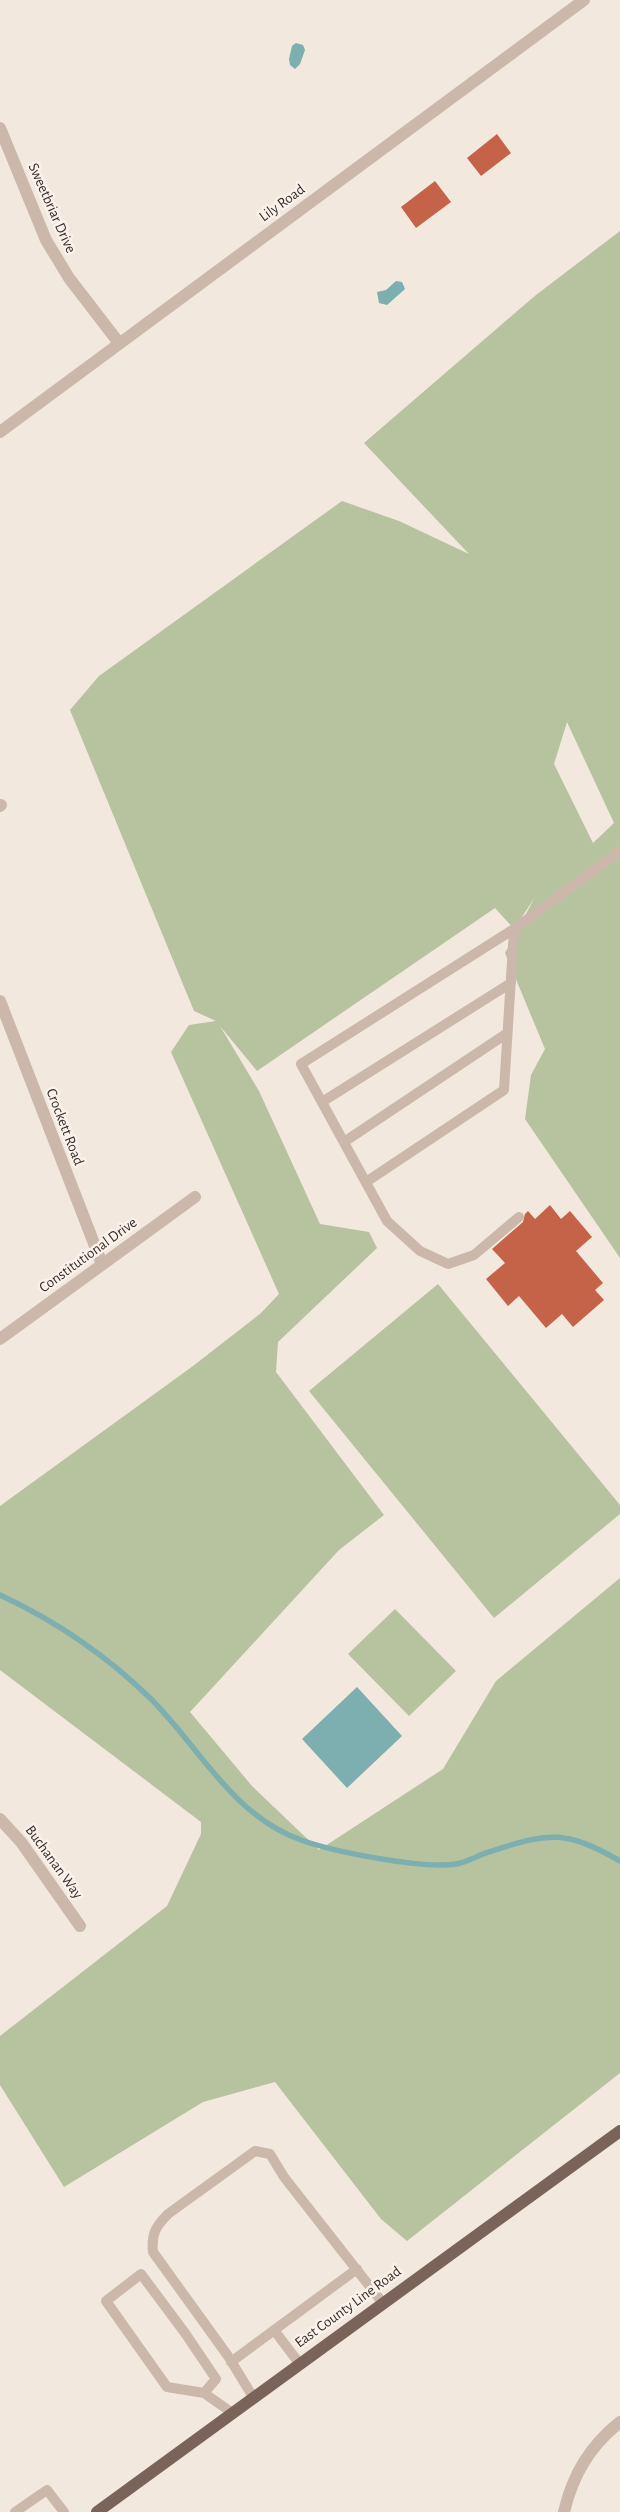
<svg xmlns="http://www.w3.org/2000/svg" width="620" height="2512" font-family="'Alegreya Sans',sans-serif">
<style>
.green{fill:#b7c29e;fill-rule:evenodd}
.water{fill:#7dafb0}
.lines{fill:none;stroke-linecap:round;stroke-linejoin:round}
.stream{stroke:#7dafb0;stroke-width:5.5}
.building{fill:#c56349}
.service{stroke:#cbb8aa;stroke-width:10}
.minor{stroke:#cbb8aa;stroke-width:12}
.primary{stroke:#7a645a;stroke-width:12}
.labels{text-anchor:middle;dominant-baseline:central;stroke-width:5;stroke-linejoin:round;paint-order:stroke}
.street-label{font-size:15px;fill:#382d29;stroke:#faf2ea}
</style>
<rect width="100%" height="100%" fill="#f2e8de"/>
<path class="green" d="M620,231V1258L525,1119L531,1075L545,1049L505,953L535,897L514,929L495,908L257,1071L220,1026L259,1091L320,1224L369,1232L377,1248L278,1342L276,1372L384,1515L339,1550L190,1712L252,1786L319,1850L443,1769L496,1681L620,1578V2073L407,2241L381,2219L275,2082L203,2102L64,2187L0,2085V2036L167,1906L201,1834V1822L0,1670V1506L193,1366L261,1313L279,1294L171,1052L189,1025L216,1021L194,1011L70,710L99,676L342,501L399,521L469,554L364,443L536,295ZM567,722L614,823L593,843L554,764Z
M438,1284L620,1505V1514L494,1618L309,1391Z
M395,1609L456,1671L409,1716L348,1654Z"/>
<path class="water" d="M296,43L303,45L305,50L300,64L295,69L290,65L289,59L292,46Z
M396,281L402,282L405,289L387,305L379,303L377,292L386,290Z
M357,1687L402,1736L347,1788L302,1739Z"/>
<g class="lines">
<path class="stream" d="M0,1595C56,1621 107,1656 151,1699C200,1748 232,1815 301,1840C334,1852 422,1869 456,1864C468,1862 480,1854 492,1851C551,1832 565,1830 620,1861"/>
</g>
<path class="building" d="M497,134L511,153L481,176L467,158Z
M435,181L451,202L416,228L401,207Z
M550,1205L561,1219L570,1211L592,1237L576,1251L603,1283L595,1290L604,1300L573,1327L562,1314L546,1328L519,1296L508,1306L486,1279L505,1263L492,1249L523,1222L525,1214L528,1211L535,1219Z"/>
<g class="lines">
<path class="service" d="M322,1102L511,983
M344,1142L506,1034
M366,1182L504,1090L514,929
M519,1217L474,1255L448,1264L420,1251L387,1221L301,1064L514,929L620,851
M274,2330L299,2363
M231,2362L357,2269
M204,2393L216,2379L185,2333L141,2274L106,2301L167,2387L204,2393L231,2412
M253,2397L228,2356L153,2252C151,2234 156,2226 168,2214L255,2151L270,2154L284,2177L382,2302
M15,2512L47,2490L64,2512"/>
<path class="minor" d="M0,128L46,240L69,278L119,343
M0,432L584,0
M0,806L1,805
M0,1001L102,1264
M0,1339L195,1197
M0,1819L21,1842L80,1926
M564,2512C573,2474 590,2446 620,2422"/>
<path class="primary" d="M97,2512L620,2131"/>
</g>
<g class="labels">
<g class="street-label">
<text transform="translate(282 203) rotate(-36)">Lily Road</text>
<text transform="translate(52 208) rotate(66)">Sweetbriar Drive</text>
<text transform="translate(65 1127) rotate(69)">Crockett Road</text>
<text transform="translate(88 1255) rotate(-36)">Constitutional Drive</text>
<text transform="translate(54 1862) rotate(54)">Buchanan Way</text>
<text transform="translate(348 2307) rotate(-36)">East County Line Road</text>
</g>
</g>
</svg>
